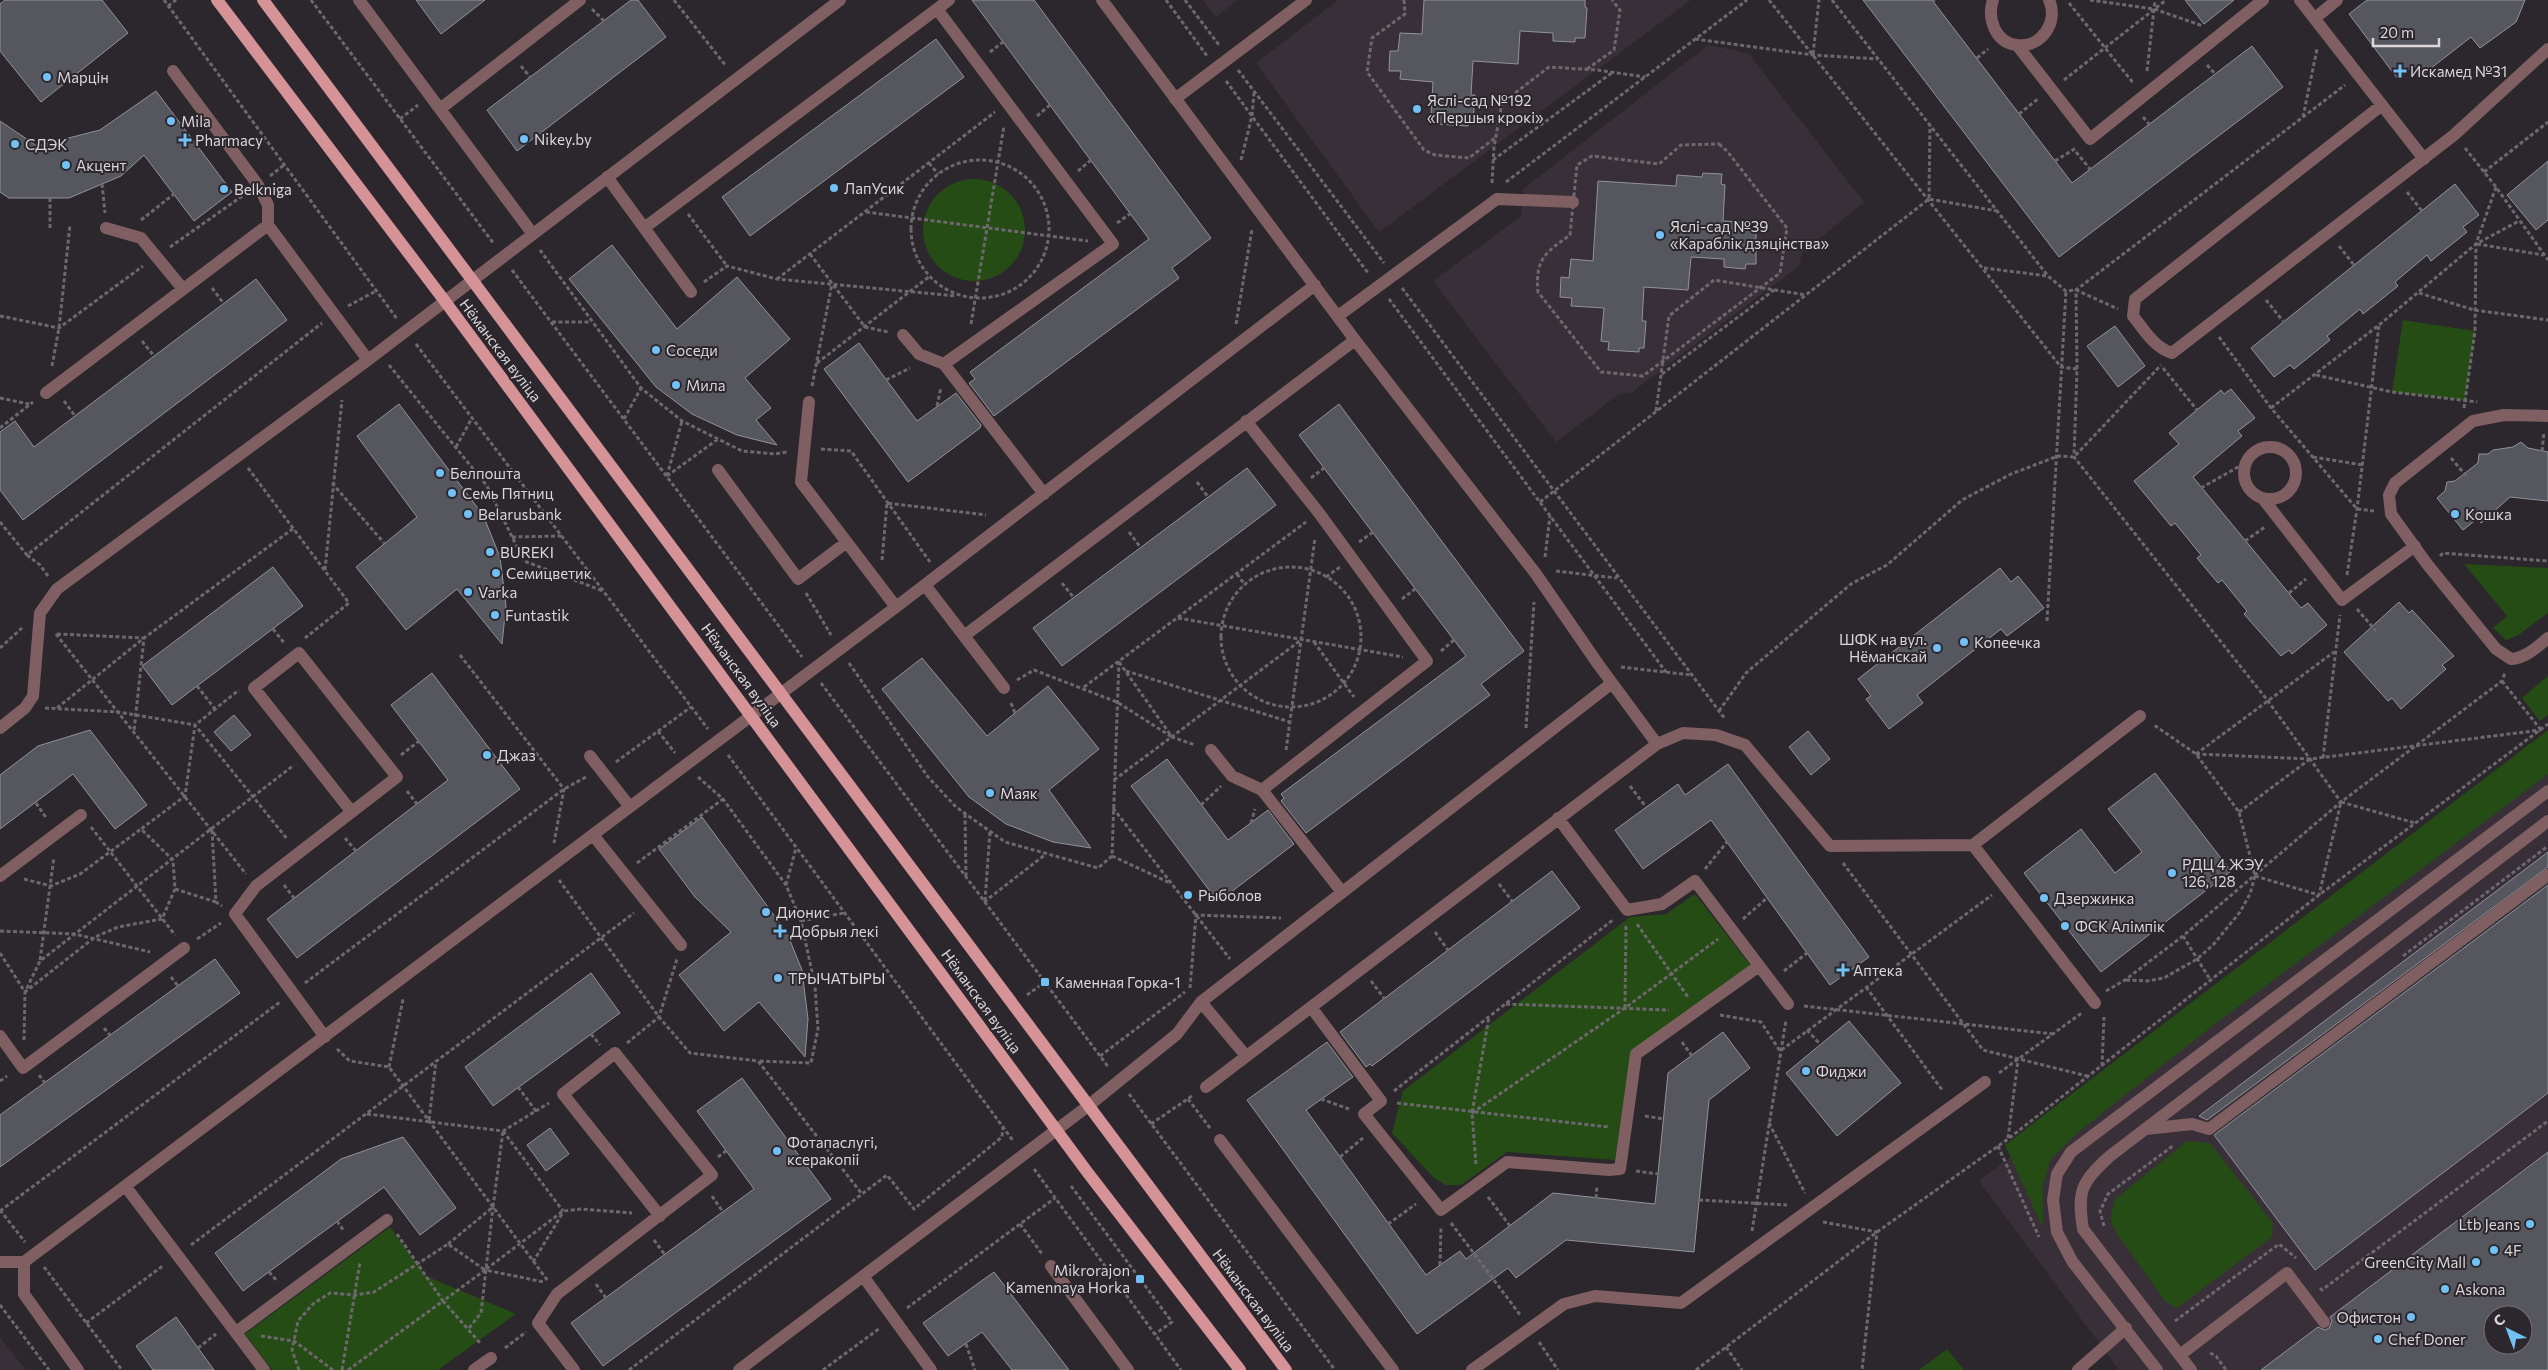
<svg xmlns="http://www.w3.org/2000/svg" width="2548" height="1370" font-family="Commissioner,sans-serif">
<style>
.built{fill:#382f39;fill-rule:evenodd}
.green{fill:#254c15}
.building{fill:#56565e;stroke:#91929a;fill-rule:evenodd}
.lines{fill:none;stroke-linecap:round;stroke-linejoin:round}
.path{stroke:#6c686d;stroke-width:3;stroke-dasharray:4 2.5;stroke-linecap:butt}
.minor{stroke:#7f5f61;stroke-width:12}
.major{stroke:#d59398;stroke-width:12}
.poi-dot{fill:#71c1f5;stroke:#2c272d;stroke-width:2}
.labels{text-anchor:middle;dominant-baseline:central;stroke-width:4;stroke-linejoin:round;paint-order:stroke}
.poi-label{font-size:15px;fill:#dad6da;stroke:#2c272d;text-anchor:start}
.street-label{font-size:15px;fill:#dad6da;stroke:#2c272d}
</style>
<rect width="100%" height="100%" fill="#2c272d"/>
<path class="built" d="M1203,0H1237L1216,17Z
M1338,0H1691L1379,232L1256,63Z
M1708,45L1748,53L1864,202L1802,253L1799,266L1631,393L1619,394L1556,442L1433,281L1521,216L1523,189Z
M2548,741V1370H2119L1979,1181ZM2493,1315H2523V1345H2493Z
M0,1337L26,1370H0Z"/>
<path class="green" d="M923 230a51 51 0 1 1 102 0a51 51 0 1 1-102 0Z
M2403,320L2475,331L2465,400L2392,392Z
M2464,564L2548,568V613L2517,636L2506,640L2493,628L2507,616Z
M2548,676V715L2540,721L2522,698Z
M2548,730V774L2215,1024L2076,1134L2051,1159L2043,1185V1229L2005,1145Z
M1695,894L1751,966L1631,1051L1615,1160L1507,1152L1461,1185H1446L1434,1178L1392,1133L1403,1091L1630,917L1666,914Z
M2187,1141L2210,1143L2273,1223L2272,1237L2177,1308L2165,1301L2115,1231L2110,1218L2115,1199Z
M390,1227L426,1276L516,1314L438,1370H272L245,1334Z
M1947,1349L1964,1370H1919Z"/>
<path class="building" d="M5,0H102L128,33L41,102L0,51V4Z
M416,0H485L441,34Z
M631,0H638L666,37L517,151L487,110Z
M972,0H1034L1211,238L1172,268L1179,278L994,416L969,383L975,379L970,372L1149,239Z
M1424,0H1585V7L1587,8L1585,38H1575V42L1553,41V33L1520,31L1518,64L1473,61L1471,95H1475L1473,122L1468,121V126L1438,124V115H1431L1433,82L1400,79L1401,71H1389L1390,51H1398L1400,33L1422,34Z
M1863,0H1932L2072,183L2252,46L2283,87L2059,257Z
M2185,0H2234L2204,24Z
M2367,0H2525L2516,22L2480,48L2471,37L2421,76L2413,66L2397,78L2349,14Z
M936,39L964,77L750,236L722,197Z
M156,91L232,192L194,221L144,155L121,176L69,198H9L0,192V121L37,146L100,130Z
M2548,161V220L2536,230L2507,195Z
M1703,173L1722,174L1721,184L1725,185L1723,221L1756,223V264H1746L1745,269L1724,267V259L1691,257L1688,290L1644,287L1642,321H1646L1644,348H1639V352L1608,350L1609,342L1601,341L1604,308L1571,306L1572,298L1560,297L1561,277L1569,278L1571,259L1593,261L1598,181L1676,186L1677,175L1702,177Z
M2455,184L2479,215L2463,227L2467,232L2431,261L2427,255L2395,282L2398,286L2363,314L2360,309L2327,336L2330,340L2294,369L2290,365L2274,377L2251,348Z
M612,245L677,329L737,277L790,339L745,378L771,408L756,420L777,445L737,435L692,414L656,387L569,279Z
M256,279L287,320L23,520L0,490V432L15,421L34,447Z
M2115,326L2145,366L2118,387L2087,346Z
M859,343L917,421L956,393L981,425L980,428L908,482L824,369Z
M2231,389L2255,418L2238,431L2242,436L2193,477L2301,608L2308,603L2327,625L2292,654L2289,650L2281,656L2244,614L2247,611L2222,580L2218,583L2197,558L2201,555L2175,523L2171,526L2134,481L2179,444L2169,433L2221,390L2224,394Z
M399,404L483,515L500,557L506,606L502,644L457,589L406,630L356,567L417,517L357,436Z
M1339,404L1524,651L1481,684L1490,695L1306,833L1281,801L1284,798L1281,794L1466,656L1299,435Z
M2521,442L2528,448L2548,452V501L2510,497L2481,523L2477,519L2463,530L2437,498L2445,491L2447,482L2455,481L2478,463L2479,454H2488L2493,450L2513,447Z
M1247,468L1276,505L1062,666L1033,628Z
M273,567L303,606L172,705L142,666Z
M2000,568L2011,582L2018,576L2044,608L2007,636L2001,629L1917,695L1923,703L1889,729L1866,699L1871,696L1858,679Z
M2399,602L2409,613L2412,610L2454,656L2442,665L2446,669L2401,709L2392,698L2388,701L2344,652Z
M922,658L987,736L1048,686L1099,749L1049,790L1091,848L1053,842L1006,824L969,797L882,689Z
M432,673L520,789L297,958L267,919L448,780L391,705Z
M234,715L251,735L231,751L214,732Z
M90,730L147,805L115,829L73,774L0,829V775L38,746Z
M1808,731L1830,759L1811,775L1789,747Z
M1167,759L1228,840L1268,810L1294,844L1218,902L1131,786Z
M1728,764L1869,957L1830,985L1711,820L1643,869L1615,830L1678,784L1685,795Z
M2155,773L2231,871L2101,972L2024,873L2081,829L2115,873L2142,852L2108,809Z
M702,817L787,933L802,970L808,1019L805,1057L759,1002L724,1031L679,975L731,932L695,897L659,849Z
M2548,852V867L2207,1120L2199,1116Z
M1552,871L1580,908L1372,1066L1370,1064L1366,1067L1340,1032Z
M2548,885V1093L2315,1270L2214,1135Z
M215,959L240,993L0,1167V1115Z
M591,973L620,1013L493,1106L465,1067Z
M1849,1021L1901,1083L1837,1136L1786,1073Z
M1723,1032L1750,1068L1709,1100L1694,1252L1566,1240L1516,1278L1508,1268L1417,1334L1247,1100L1327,1042L1353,1077L1306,1110L1426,1275L1460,1251L1466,1259L1553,1193L1655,1204L1668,1073Z
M742,1078L831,1199L603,1366L571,1323L754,1189L697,1111Z
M550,1128L569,1154L546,1171L527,1145Z
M403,1137L456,1208L420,1235L384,1187L243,1291L215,1253L341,1159Z
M2548,1152V1370H2261L2318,1327L2325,1330L2329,1328L2332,1321L2330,1317ZM2493,1315H2523V1345H2493Z
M994,1272L1069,1370H1012L982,1332L948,1356L923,1323Z
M176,1317L198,1348L214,1370H153L136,1346Z"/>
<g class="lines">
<path class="path" d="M164,0L397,319
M311,0L494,244
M674,0L726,66
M1166,0L1207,56
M1185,0L1219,45
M1404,0L1405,14L1372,38L1367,72L1424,150L1435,155L1469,158L1496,137
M1769,0L2061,367L2077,369L2074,457L2268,701L2341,802
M1832,0L2048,276
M2090,0L2154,9L2203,26
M1933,1L1935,0
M2069,3L2134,84
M168,6L176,0
M592,9L604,21
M1695,39L1813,55L1878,59
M990,52L1003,42
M1813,54L1819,0
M1977,58L1988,49
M2207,65L2215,74
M521,66L530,77
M1587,69L1614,50L1620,10L1612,0
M1238,70L1384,263
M2147,71L2155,0
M2064,80L2166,0
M1226,81L1368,273
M2019,114L2039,98
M1037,116L1050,105
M2143,117L2149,124
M2303,117L2317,49
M400,119L418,105
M1719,144L1727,151L1787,228L1780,273L1643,376L1601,372L1538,292C1535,259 1545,253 1570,235L1577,165L1592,156L1659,164L1681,145Z
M2465,148L2496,187L2548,260
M2076,152L2090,169
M911 229a69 69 0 1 1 138 0a69 69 0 1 1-138 0Z
M1241,160L1252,116L1254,93
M1493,160L1613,72
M2055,161L2076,148
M929,163L938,174
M1078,171L1091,160
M2484,172L2548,122
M270,176L284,165
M1506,182L1747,0
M1492,183L1494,147L1502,103L1549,67L1597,70L1645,77
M102,184L105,213
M2407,192L2422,211
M50,198V229
M1929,198L1930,125
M866,212L1088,241
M688,214L727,266
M141,220L174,194
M1117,223L1130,214
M2477,244L2543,255
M2339,246L2354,265
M170,247L245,194
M540,250L641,388L682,421L742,451L775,454L787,452
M810,254L865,327L888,332
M1984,268L2048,276L2066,291L2076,290L2118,309
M512,270L802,657
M777,279L995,112
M704,282L727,266L777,279L956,296
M212,288L224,304
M1402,288L1725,719
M2419,293L2474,310L2548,320
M1389,299L1666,672
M2266,300L2283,321
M348,306L376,291
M0,316L59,328L143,266
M552,322H591
M971,324L1004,126
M1236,324L1252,229
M2219,337L2271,408L2357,509L2374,511
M142,341L154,356
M416,344L708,729
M817,363L930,276
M389,365L487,486L524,561L603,591
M52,366L59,328L70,225
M2163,368L2197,410
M2077,369L2076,290L2345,85
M1662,374L1774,290
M2316,375L2392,392L2477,402
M886,380L910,368
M812,386L832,284
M0,398L29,404
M64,401L75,416
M937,406L941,387
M2271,408L2379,325L2476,244L2519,221
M2464,408L2475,331L2476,244L2496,187
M1656,411L1669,316L1714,280L1806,295
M624,419L641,388
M0,428L33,402
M456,447L472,418
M821,449L851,451L930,562
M2542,451L2544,432
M2313,457L2363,465
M2451,458L2468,478
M248,468L349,603L305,638
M667,476L718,439
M667,476L682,421
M1311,478L1324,468
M1197,482L1208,497
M332,483L384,543
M2201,488L2245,463
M1540,502L1929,199L1997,211
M0,522L27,555L322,323
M1129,532L1141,548
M512,537L561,536
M2245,541L2265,527
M1359,542L1373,532
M27,555L40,565L48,576
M2440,556L2443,553L2548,561
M1545,557L1550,516
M882,560L887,503L986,515
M1221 637a70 70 0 1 1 140 0a70 70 0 1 1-140 0Z
M325,570L342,400
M1556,571L1617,578
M1237,574L1245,585
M2347,575L2357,509L2379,325
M1326,577L1340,567
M1062,583L1074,598
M806,593L831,635
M2289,593L2306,579
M1402,599L1415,589
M2357,609L2376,631
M1178,618L1403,657
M2047,621L2066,291
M273,629L285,644
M56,634L246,874
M57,634L144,638L134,731
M1314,642L1354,697
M0,648L22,628
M1441,651L1454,640
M460,655L564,789L554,843
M1119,662L1172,737L1195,745
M849,663L928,777L956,807L1005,842L1098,868L1112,856L1119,661
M1621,667L1691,675
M1126,671L1290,722
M1017,680L1034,670L1117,702L1172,737
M2502,681L2541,730
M821,683L1109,1068
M197,686L215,709
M1084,687L1306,522
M1011,703L1015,713
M45,708L118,712L195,725L288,840
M57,708L144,638L294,528
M1719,711L1746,673L1851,584L1887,565L1962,500L2011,474L2058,456L2074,457L2161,365
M1526,728L1534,602
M658,731L675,753
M1286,750L1315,538
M2196,754L2310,759L2541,730
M2196,754L2334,652
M401,755L419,741
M728,755L1014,1142
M2323,758L2340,615
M616,762L691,707
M698,777L723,799L786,885L801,921L815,986L818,1029L811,1063L758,1061
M1114,780L1301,640
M1630,786L1646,807
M407,791L417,804
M36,803L47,819
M1201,805L1221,786
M1113,808L1230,959
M2239,812L2310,759
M965,814L966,876
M1251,823L1255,809
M91,827L175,935
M212,830L216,902L222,906
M345,838L356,851
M1112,856L1170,883
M637,863L723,799
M1843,863L1983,1050L2087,1076
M1705,869L1727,842
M2255,876L2319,895L2341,802L2415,823
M24,879L51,886L80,874L141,829
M559,880L659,1017L690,1053L758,1061L862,1194L887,1175L914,1209L1002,1137L1003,1127
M1499,884L1512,901
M284,885L294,898
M786,885L796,848
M175,889L216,902
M985,901L990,831
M984,902L1046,854
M1743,919L1767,898
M801,921L844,913
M1637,924L1688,997
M0,931L74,934L150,952
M1435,932L1448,950
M2183,936L2211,981
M197,939L221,923
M0,953L25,992L95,937L118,927L162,919L175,889L173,860L141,829L185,796L195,725L239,690
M2403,956L2548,846
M40,960L54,857
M1784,971L1807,953
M171,977L178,986
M2126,980L2147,981L2164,978L2197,959L2213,945L2240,912L2250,894L2255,876L2239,812L2196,754L2154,725
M1371,981L1384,998
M305,983L564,789L586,777
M1866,987L1943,1091
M1190,988L1196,915L1281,918
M2106,991L2125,980L2183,936L2341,802L2502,681L2505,673
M1027,995L1045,982
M1506,1004L1669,1010
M1804,1006L2053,1034
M1625,1008L1626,925
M1720,1015L1761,1022L1780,1051L1992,895
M104,1028L110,1035
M1807,1030L1820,1044
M591,1034L600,1045
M24,1040L25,992L40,961L294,765
M1682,1042L1692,1056
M627,1043L659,1017L677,959
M337,1049L350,1061L389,1067L548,1281
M1100,1056L1185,992
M2102,1066L2104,1017
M389,1067L403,999
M1999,1073L2083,1012
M39,1075L45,1083
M0,1081L7,1076
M518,1087L536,1111
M1394,1091L1614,919
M1129,1094L1335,1370
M1188,1099L1210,1128
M1321,1099L1349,1109
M1397,1103L1609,1127
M1472,1113L1625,1008L1718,939
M367,1114L503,1131L549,1103
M1645,1116L1664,1119
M429,1120L436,1061
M1769,1123L1805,1193
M1151,1124L1192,1096
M503,1131L563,1211
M2008,1138L2018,1060
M1998,1146L2039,1237
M718,1157L726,1151
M1340,1157L1363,1138
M1476,1164L1472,1113L1489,1017
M1034,1169L1181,1370
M1636,1171L1658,1174
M1071,1186L1172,1322L1155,1334
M712,1196L723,1212
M1488,1197L1510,1226
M1596,1198L1597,1186
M1699,1200L1787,1205
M0,1210L25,1242
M0,1211L280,1002
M337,1221L344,1231
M1823,1222L1877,1232L1862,1370
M1451,1223L1521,1316
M1020,1224L1042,1254
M1388,1224L1416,1204
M2104,1226L2100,1211L2108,1194L2174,1145
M1752,1231L1786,1020
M397,1234L443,1301L485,1270L544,1282
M654,1240L665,1255
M448,1244L493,1207L503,1131
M191,1245L634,913
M533,1262L562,1214
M1440,1265L1441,1226
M44,1267L122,1370
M269,1272L277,1281
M596,1284L606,1298
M2320,1288L2322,1290L2548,1121
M0,1305L49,1370
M907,1308L1055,1198
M2175,1321L2279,1244L2296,1258
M86,1323L164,1265
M469,1328L481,1313L493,1207
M261,1336L294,1341L333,1370
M1539,1342L1558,1370
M966,1344L975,1370
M1726,1347L1742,1370
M198,1348L216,1334
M505,1348L526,1332
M2210,1353L2216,1356L2226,1370
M299,1370L292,1350L298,1321L313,1304L330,1293L355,1295L374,1292L448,1244L485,1270L563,1211L582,1209L632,1213
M342,1370L360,1262
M348,1370L443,1301L481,1344
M629,1370L862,1194
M823,1370L880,1328
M1696,1370L1877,1232L2008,1139L2319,895L2548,724"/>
<path class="minor" d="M359,0L532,233
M1102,0L1355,340L1536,574L1598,664L1657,744
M1993,0C1987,18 1995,43 2017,45C2042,48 2059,21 2049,0
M2300,0L2424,159
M2315,18L2337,0
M2017,45L2090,139L2263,0
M173,71L258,185L268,205V225
M1175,99L1306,0
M2382,105L2135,299L2133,316C2145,331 2154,347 2172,353L2454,135L2548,49
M440,109L580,0
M607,177L691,292
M106,228L141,238L183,289
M644,228L949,0
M1338,316L1497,199L1573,202
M903,335L919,354L944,364L1113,244L937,9
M944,364L1044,494
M46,393L268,225L368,360
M809,402L801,482L896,607
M2548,416L2504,415L2473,421L2395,483L2389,495L2391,514L2427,564L2496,649L2511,659C2526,658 2537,647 2548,638
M2244 473a26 26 0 1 1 52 0a26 26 0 1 1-52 0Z
M718,470L798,579L847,542
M2264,500L2342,600L2415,546
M925,585L1004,688
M964,636L1355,340
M0,728L25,708L33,696L40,613L57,589L368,360L840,0
M1211,750L1232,776L1262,790L1427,661L1319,513L1246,421
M590,756L630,807
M1262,790L1342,892
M1558,818L1627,910L1662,904L1695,881L1788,1004
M593,835L681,945
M1973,845L2095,1003
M0,876L81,815
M1201,1002L1246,1056
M1311,1007L1381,1101L1364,1114L1441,1210L1507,1162L1609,1170L1620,1169L1636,1054L1759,966
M0,1036L23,1068L184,948
M325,1037L235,914L256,886L397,777L299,653L254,688L351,811
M1206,1087L1657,744L1683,733L1716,735L1745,745L1830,846L1973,845L2140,716
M2146,1129L2192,1124L2209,1129L2548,875
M1220,1140L1393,1370
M126,1187L264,1370
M0,1262H24
M1051,1266L1128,1370
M863,1276L931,1370
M236,1332L387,1220
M2180,1355L2287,1273L2324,1322
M78,1370L24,1294V1262L896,607L1315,285
M474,1370L491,1358
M574,1370L538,1323L557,1294L712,1175L615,1053L563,1094L660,1216
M739,1370L1088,1106L1177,1034L1201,1002L1612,683
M1472,1370L1564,1304L1595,1296L1681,1303L1985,1082
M2078,1370L2126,1328
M2157,1370L2072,1261L2057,1232L2053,1200L2057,1174L2071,1152L2548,791
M2191,1370L2083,1229C2077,1191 2081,1182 2110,1156L2548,821"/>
<path class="major" d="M217,0L444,300L1088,1173L1240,1370
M263,0L1286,1370"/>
</g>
<g class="poi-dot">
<path d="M2397.5 63.5h5v5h5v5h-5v5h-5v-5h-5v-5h5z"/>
<circle cx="47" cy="77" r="5"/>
<circle cx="1417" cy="109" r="5"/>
<circle cx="171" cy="121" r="5"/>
<circle cx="524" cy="139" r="5"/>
<path d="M182.5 132.5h5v5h5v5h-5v5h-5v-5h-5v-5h5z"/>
<circle cx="15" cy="144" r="5"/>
<circle cx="66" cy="165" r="5"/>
<circle cx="834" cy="188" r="5"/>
<circle cx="224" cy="189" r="5"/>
<circle cx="1660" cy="235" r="5"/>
<circle cx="656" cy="350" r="5"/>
<circle cx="676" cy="385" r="5"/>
<circle cx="440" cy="473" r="5"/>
<circle cx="452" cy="493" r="5"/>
<circle cx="468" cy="514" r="5"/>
<circle cx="2455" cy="514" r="5"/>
<circle cx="490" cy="552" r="5"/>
<circle cx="496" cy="573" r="5"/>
<circle cx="468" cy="592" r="5"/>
<circle cx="495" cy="615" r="5"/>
<circle cx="1964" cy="642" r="5"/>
<circle cx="1937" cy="648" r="5"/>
<circle cx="487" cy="755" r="5"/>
<circle cx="990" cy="793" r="5"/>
<circle cx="2172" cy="873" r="5"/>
<circle cx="1188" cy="895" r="5"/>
<circle cx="2044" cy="898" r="5"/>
<circle cx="766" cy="912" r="5"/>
<circle cx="2065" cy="926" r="5"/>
<path d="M777.5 923.5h5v5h5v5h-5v5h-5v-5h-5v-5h5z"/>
<path d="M1840.5 962.5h5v5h5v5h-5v5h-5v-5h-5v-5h5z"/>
<circle cx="778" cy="978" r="5"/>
<rect x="1040" y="977" width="10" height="10" rx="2.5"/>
<circle cx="1806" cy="1071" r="5"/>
<circle cx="777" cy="1151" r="5"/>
<circle cx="2530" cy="1224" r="5"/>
<circle cx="2494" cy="1250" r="5"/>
<circle cx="2476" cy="1262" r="5"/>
<rect x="1135" y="1274" width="10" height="10" rx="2.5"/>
<circle cx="2445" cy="1289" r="5"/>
<circle cx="2411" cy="1317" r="5"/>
<circle cx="2378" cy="1339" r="5"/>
</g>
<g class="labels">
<g class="poi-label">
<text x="2410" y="71">Искамед №31</text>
<text x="57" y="77">Марцін</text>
<text x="1427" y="100">Яслі-сад №192<tspan x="1427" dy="17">«Першыя крокі»</tspan></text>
<text x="181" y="121">Mila</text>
<text x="534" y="139">Nikey.by</text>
<text x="195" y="140">Pharmacy</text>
<text x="25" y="144">СДЭК</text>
<text x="76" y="165">Акцент</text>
<text x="844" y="188">ЛапУсик</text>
<text x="234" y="189">Belkniga</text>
<text x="1670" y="226">Яслі-сад №39<tspan x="1670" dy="17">«Караблік дзяцінства»</tspan></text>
<text x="666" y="350">Соседи</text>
<text x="686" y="385">Мила</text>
<text x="450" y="473">Белпошта</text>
<text x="462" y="493">Семь Пятниц</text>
<text x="478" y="514">Belarusbank</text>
<text x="2465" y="514">Кошка</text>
<text x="500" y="552">BUREKI</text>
<text x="506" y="573">Семицветик</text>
<text x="478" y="592">Varka</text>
<text x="505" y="615">Funtastik</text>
<text x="1927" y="639" text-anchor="end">ШФК на вул.<tspan x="1927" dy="17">Нёманскай</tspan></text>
<text x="1974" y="642">Копеечка</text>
<text x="497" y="755">Джаз</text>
<text x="1000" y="793">Маяк</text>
<text x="2182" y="864">РДЦ 4 ЖЭУ<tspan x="2182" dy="17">126, 128</tspan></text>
<text x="1198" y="895">Рыболов</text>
<text x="2054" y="898">Дзержинка</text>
<text x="776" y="912">Дионис</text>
<text x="2075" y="926">ФСК Алімпік</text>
<text x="790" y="931">Добрыя лекі</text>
<text x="1853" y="970">Аптека</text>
<text x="788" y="978">ТРЫЧАТЫРЫ</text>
<text x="1055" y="982">Каменная Горка-1</text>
<text x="1816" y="1071">Фиджи</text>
<text x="787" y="1142">Фотапаслугі,<tspan x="787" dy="17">ксеракопіі</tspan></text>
<text x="2520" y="1224" text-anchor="end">Ltb Jeans</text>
<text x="2504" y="1250">4F</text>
<text x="2466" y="1262" text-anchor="end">GreenCity Mall</text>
<text x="1130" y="1270" text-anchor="end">Mikrorajon<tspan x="1130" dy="17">Kamennaya Horka</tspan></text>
<text x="2455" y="1289">Askona</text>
<text x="2401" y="1317" text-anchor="end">Офистон</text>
<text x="2388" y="1339">Chef Doner</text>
</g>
<g class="street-label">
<text transform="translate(501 350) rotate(53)">Нёманская вуліца</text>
<text transform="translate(742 675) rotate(54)">Нёманская вуліца</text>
<text transform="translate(982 1001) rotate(54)">Нёманская вуліца</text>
<text transform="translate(1254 1300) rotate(53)">Нёманская вуліца</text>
</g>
</g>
<g transform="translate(2508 1330) rotate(318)"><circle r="24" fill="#2c272d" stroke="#726d72"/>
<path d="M0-4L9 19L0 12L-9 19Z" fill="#71c1f5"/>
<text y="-8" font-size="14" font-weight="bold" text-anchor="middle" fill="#dad6da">С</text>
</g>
<path d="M2373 38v8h66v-8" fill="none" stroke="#dad6da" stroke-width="2.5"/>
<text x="2380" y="38" font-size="15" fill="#dad6da" stroke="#2c272d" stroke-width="4" paint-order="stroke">20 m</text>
</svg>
